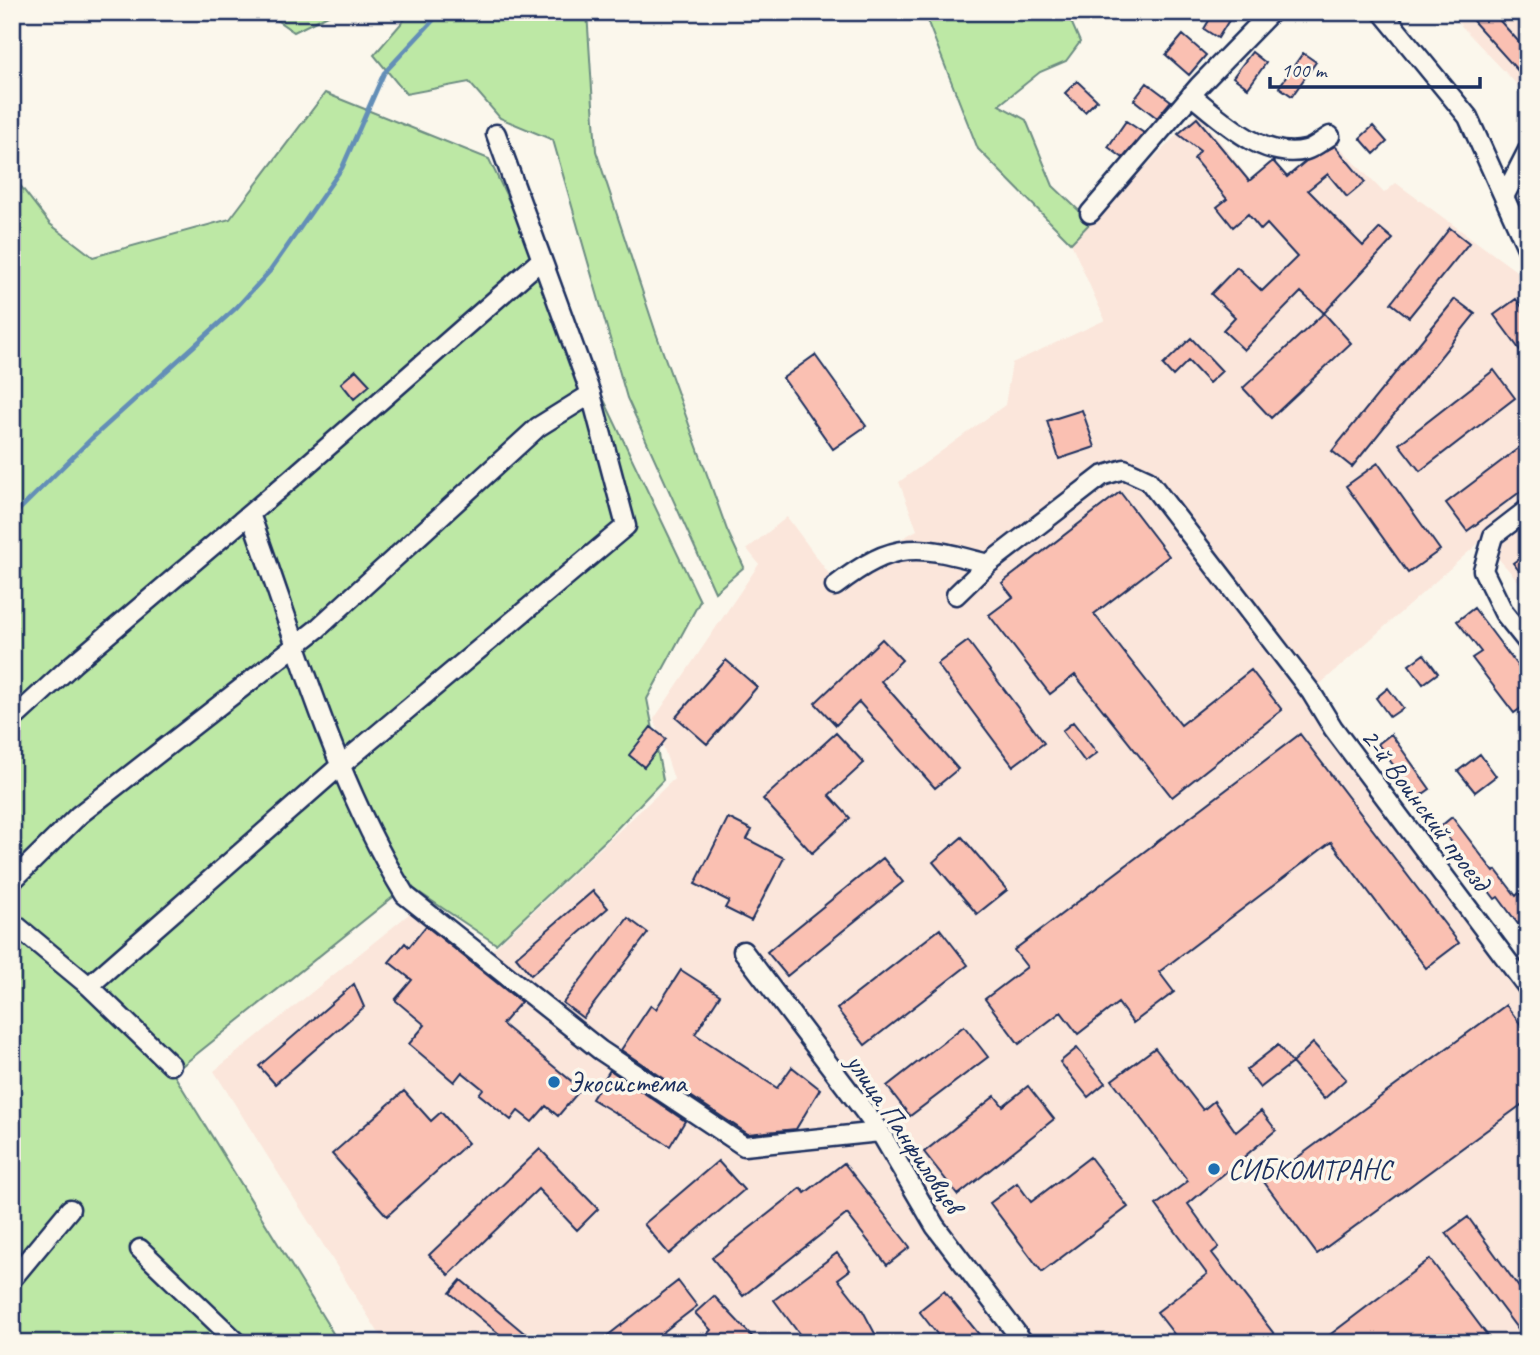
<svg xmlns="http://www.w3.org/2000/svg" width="1540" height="1355" font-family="Caveat,sans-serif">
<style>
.built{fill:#fbe6db}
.green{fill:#bde8a5;stroke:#6c8c82;stroke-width:2}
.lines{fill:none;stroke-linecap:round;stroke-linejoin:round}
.stream{stroke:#638eb7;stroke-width:4.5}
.building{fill:#fac0b2;stroke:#1b2f5e;stroke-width:2}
.minor-casing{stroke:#1b2f5e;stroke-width:23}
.minor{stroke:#fbf7ec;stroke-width:18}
.poi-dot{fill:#1f6fb2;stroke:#fbf7ec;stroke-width:2.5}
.labels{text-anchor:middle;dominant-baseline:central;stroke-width:7;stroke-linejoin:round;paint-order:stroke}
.street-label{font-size:28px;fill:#1b2f5e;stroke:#fbf7ec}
.poi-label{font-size:28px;fill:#1b2f5e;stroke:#fbf7ec;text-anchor:start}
</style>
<rect width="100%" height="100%" fill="#fbf7ec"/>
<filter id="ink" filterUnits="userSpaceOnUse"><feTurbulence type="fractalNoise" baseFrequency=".0143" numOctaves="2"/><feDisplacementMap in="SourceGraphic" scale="14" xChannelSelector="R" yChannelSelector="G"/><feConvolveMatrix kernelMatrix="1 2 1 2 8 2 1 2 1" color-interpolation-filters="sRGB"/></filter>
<g filter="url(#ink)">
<path class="built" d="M1448,12H1528V96Z
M1198,113L1251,181L1272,160L1290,178L1331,138L1384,193L1396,183L1519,273L1528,284V592L1482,540L1317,687L1528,971V1343H385L214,1071L419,906L487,955L674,779L654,719L759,564L747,549L787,517L832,578L917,530L899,482L1005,405L1012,363L1105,320L1071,243Z"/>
<path class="green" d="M265,12H334L294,32Z
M411,12H587L596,151L656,333L727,530L744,567L715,592L627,398L553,140L500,118L469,82L406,94L374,55Z
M928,12H1067L1080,42L1066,61L1040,72L999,105L1026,120L1053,186L1091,222L1071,243L978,149L929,25Z
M325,93L489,159L700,601L647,699L663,780L608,838L496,944L408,885L173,1073L339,1343H12V175L50,224L93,257L230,219Z"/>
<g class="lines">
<path class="stream" d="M12,517L91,439L236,308L270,271L342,168L384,73L441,12"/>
</g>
<path class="building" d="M1214,12H1234L1218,38L1204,29Z
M1465,12H1492L1528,52V82Z
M1183,35L1206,55L1189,75L1166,55Z
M1252,52L1266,63L1248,88L1233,77Z
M1303,53L1316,62L1292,96L1279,87Z
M1077,81L1097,100L1085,112L1065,93Z
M1147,83L1171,101L1157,118L1134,100Z
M1197,118L1249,181L1273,161L1287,177L1306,161L1335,146L1365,182L1347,197L1328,174L1308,190L1363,246L1380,228L1393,239L1324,313L1301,292L1244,350L1223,330L1235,317L1211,294L1237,267L1262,291L1297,257L1267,224L1261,230L1248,214L1233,227L1217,207L1227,199L1194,159L1200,151L1178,134Z
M1126,121L1144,133L1123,158L1108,147Z
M1373,126L1387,142L1374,154L1360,138Z
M1450,228L1469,243L1409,317L1391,303Z
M1455,299L1475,314L1352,467L1332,451Z
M1516,299L1528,315V361L1494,315Z
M1324,313L1351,343L1271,418L1243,388Z
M1191,338L1222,371L1209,383L1188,361L1173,376L1163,365Z
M815,355L866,426L833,449L783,378Z
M356,370L370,385L354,399L341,383Z
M1494,370L1515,398L1420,471L1399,444Z
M1082,410L1095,447L1059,459L1047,421Z
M1528,441V486L1467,531L1446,503Z
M1378,463L1440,550L1408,573L1346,486Z
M1120,492L1169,556L1094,614L1181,725L1251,670L1282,710L1172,797L1075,675L1050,694L989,615L1013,597L1002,583Z
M1528,552V582L1513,563Z
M1474,608L1528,680V703L1514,713L1472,658L1481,652L1457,621Z
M882,639L902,660L881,681L958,769L935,788L859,702L836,725L815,703Z
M968,641L1044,743L1013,766L937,664Z
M1424,654L1438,673L1423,684L1409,665Z
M726,660L757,687L707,744L676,717Z
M1388,688L1403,708L1390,717L1376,698Z
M1073,722L1097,753L1085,762L1062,731Z
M651,727L666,739L644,767L629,755Z
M836,733L864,763L829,795L850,818L812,853L763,799Z
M1300,734L1459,943L1426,968L1331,842L1159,972L1174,992L1133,1023L1118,1003L1078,1034L1061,1012L1019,1044L985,999L1027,967L1014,950Z
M1391,734L1430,789L1417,798L1378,744Z
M1480,754L1496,776L1475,792L1458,771Z
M1452,817L1494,872L1496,870L1516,896L1519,893L1528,905V917L1518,924L1498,897L1495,899L1440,827Z
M728,818L752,830L747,839L784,858L751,921L725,908L729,901L695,884Z
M962,837L1007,890L977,914L933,862Z
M883,858L903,882L787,976L767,952Z
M593,891L608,908L531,975L516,957Z
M628,918L648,933L583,1018L563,1003Z
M426,926L521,1002L502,1024L581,1089L558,1116L546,1106L532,1122L518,1111L511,1120L479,1094L483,1089L462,1072L454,1082L409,1044L425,1025L395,1000L412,980L389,962L405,943L409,947Z
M940,929L968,965L865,1045L837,1009Z
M681,970L720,995L695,1034L777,1088L792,1067L820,1089L796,1129L748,1134L621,1050L651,1005L656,1009Z
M354,984L364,1007L275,1084L259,1066Z
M1506,1005L1528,1034V1100L1317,1254L1264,1182Z
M964,1026L988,1057L910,1116L887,1086Z
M1313,1043L1346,1079L1324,1099L1292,1063Z
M1278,1045L1292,1063L1260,1088L1246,1070Z
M1077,1048L1105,1083L1088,1097L1060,1062Z
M1155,1048L1203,1110L1214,1101L1236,1132L1261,1111L1276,1130L1188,1204L1219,1247L1212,1253L1281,1343H1181L1157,1312L1207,1274L1156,1205L1188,1181L1112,1080Z
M610,1070L685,1121L670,1146L592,1099Z
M1028,1086L1054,1119L958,1195L924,1152L995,1096L1003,1106Z
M404,1091L431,1121L441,1112L468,1143L387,1216L332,1154Z
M540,1149L598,1209L577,1230L538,1189L449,1275L429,1255Z
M1090,1157L1128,1207L1042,1272L990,1203L1017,1183L1031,1202Z
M718,1161L744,1190L669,1254L644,1224Z
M844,1163L910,1247L887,1265L847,1214L743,1296L712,1258L801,1188L805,1193Z
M1468,1217L1528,1300V1343L1446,1233Z
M837,1253L850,1270L838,1279L863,1311L880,1343H806L774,1300Z
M1430,1259L1493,1343H1319Z
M461,1280L536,1343H510L450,1293Z
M678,1281L697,1306L649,1343H598Z
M944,1291L986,1343H944L919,1311Z
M714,1296L747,1331L758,1343H698L711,1330L695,1313Z"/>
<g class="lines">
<defs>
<path id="minor" d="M1382,12L1468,117L1528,250
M1191,95C1222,120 1263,161 1306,150C1314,148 1323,140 1330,136
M1504,197L1528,150
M1090,213L1199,86L1271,12
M1528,509L1493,536L1483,570L1504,613L1528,643
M250,514C296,640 335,781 405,895L600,1050L744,1146L880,1132
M835,586C895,539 919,545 988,564
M956,595L988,564L1102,476L1124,469L1148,480L1311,692L1333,728L1528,988
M12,720L73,664L291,479L541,260
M12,881L79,815L317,629L538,427L591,394
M12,922L89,986L171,1065
M743,951L880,1132L935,1226L1024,1343
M89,986L341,765L626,526L591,394L496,134
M140,1249L238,1343
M12,1279L70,1209"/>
</defs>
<use href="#minor" class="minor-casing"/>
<use href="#minor" class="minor"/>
</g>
</g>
<g class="poi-dot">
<circle cx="554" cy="1082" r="7"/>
<circle cx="1214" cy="1169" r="7"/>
</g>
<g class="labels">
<g class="street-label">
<text transform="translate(1426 809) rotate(53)">2-й Воинский проезд</text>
<text transform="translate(905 1133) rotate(56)">улица Панфиловцев</text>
</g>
<g class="poi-label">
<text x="568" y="1082">Экосистема</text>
<text x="1228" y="1169">СИБКОМТРАНС</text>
</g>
</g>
<rect width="1540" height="1355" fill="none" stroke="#fbf7ec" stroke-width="42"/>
<rect x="21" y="21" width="1498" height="1313" fill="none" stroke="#1b2f5e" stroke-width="2.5" filter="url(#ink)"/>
<path d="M1270 77v10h210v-10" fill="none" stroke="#1b2f5e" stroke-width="3.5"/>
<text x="1281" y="77" font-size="21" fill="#1b2f5e" stroke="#fbf7ec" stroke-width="5" paint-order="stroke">100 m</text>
</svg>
